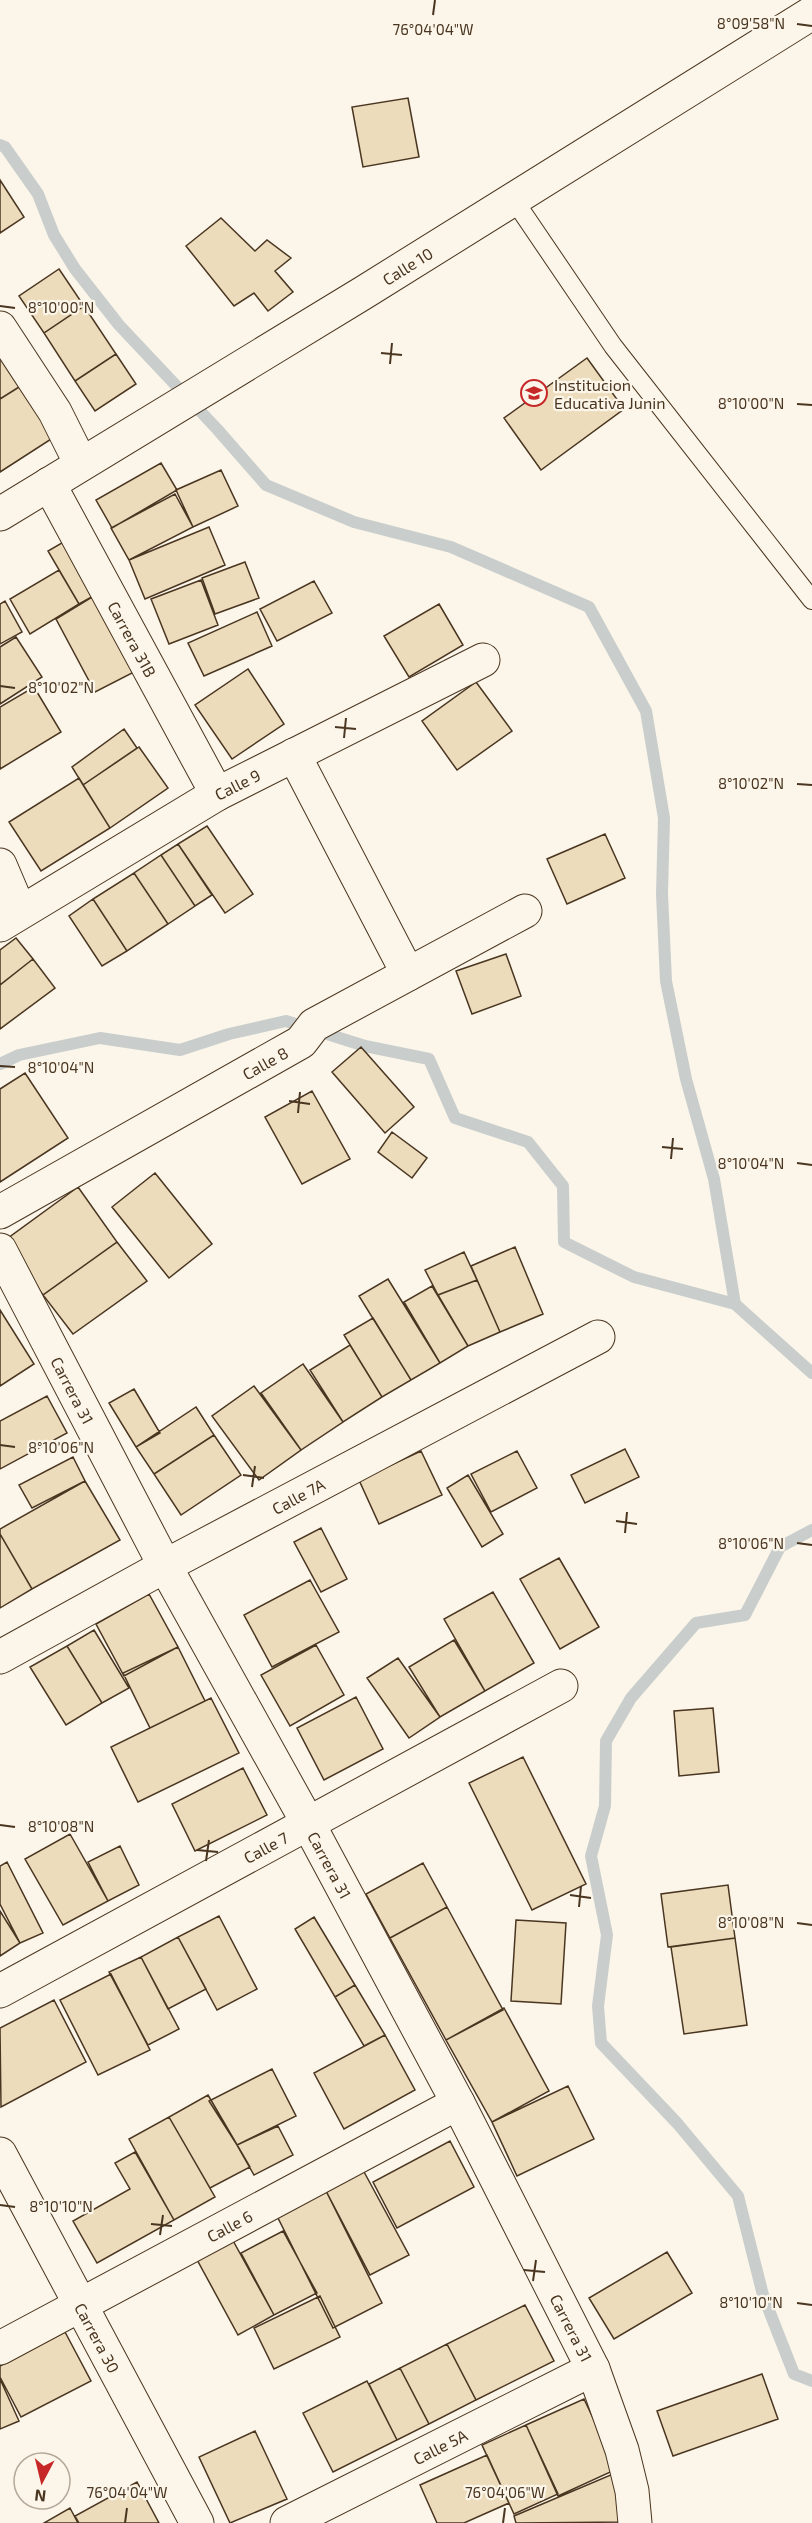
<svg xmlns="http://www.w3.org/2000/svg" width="812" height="2523" font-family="'Exo 2',sans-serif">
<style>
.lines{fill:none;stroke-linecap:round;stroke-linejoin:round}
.stream{stroke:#c9cecd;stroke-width:12}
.building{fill:#ecdcbc;stroke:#4a3520;stroke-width:1.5}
.lane-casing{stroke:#4a3520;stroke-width:20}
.street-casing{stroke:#4a3520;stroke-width:35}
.secondary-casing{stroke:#4a3520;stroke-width:35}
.lane{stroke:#fbf6e9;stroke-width:18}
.street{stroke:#fbf6e9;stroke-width:33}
.secondary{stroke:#fbf6e9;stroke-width:33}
.ticks{fill:none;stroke:#4a3520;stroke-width:2}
.labels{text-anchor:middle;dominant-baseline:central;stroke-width:4.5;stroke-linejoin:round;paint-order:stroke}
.street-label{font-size:16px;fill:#4a3520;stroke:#fbf6e9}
.poi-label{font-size:16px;fill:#4a3520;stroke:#fbf6e9;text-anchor:start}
.ticks-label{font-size:15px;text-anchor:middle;fill:#4a3520;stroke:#fbf6e9;stroke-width:4.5;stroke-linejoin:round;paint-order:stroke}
</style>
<rect width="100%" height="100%" fill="#fbf6e9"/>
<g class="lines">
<path class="stream" d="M0,145L5,147L38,194L54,235L75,269L119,325L217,429L266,485L354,522L451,547L589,607L646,711L664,818L662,894L666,981L686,1079L714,1179L735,1304L812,1373
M0,1064L19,1055L100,1038L180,1050L229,1034L286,1021L365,1046L429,1059L455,1118L528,1142L563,1186L564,1242L634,1277L735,1304
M812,1530L780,1547L745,1615L696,1623L631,1698L606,1741L605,1806L591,1856L607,1935L598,2006L601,2043L677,2123L738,2196L763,2295L794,2374L812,2381"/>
</g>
<path class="building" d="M408,98L419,157L363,167L352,107Z
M0,180L24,217L0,233Z
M221,218L255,251L267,240L291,258L275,271L293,292L268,311L254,293L234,306L186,246Z
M59,269L84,306L44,333L19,296Z
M84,306L116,354L75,381L44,333Z
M0,341L27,382L0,399Z
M116,354L136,384L95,411L75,381Z
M587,358L624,409L541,470L504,418Z
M27,382L59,434L0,472V399Z
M161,463L177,490L112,528L96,500Z
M221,470L238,506L193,527L176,490Z
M175,494L193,527L129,560L111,528Z
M209,527L225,565L145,599L129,560Z
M72,537L97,594L79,604L48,551Z
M245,562L259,598L215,614L202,578Z
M59,570L79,604L30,634L10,599Z
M201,580L218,625L169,644L151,599Z
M314,581L332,613L277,641L260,609Z
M97,594L138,670L95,692L56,619Z
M5,601L22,632L0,644V604Z
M439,604L463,645L409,677L384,636Z
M257,612L272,646L204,676L188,643Z
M16,637L42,677L0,704V647Z
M248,669L284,724L232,759L195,705Z
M476,682L512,731L457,770L422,721Z
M34,687L61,732L0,769V707Z
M124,729L137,748L83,785L72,767Z
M139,747L168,788L110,828L83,785Z
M79,778L110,828L41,871L9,822Z
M207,826L253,894L225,913L178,844Z
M605,834L625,878L567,904L547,859Z
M178,844L212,895L195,906L161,855Z
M161,855L195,906L168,924L134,873Z
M134,873L168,924L127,951L93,899Z
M93,899L127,951L102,966L69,916Z
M16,938L33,959L0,985V950Z
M506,954L521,996L472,1014L456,971Z
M33,959L55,988L0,1029V985Z
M361,1047L414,1107L385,1133L332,1072Z
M25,1073L68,1138L0,1182V1089Z
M312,1091L350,1159L302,1184L265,1117Z
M392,1132L427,1158L412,1178L378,1152Z
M155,1173L212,1244L169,1278L112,1207Z
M78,1187L117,1242L43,1295L4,1241Z
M117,1242L147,1281L73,1334L43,1295Z
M515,1247L543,1314L500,1332L471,1266Z
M464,1252L477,1280L438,1295L425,1270Z
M388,1279L440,1363L411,1380L359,1296Z
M477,1280L500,1332L468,1346L438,1295Z
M432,1286L468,1346L440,1363L404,1302Z
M0,1310L34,1364L0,1386Z
M373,1318L411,1380L382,1397L344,1335Z
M350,1345L382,1397L343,1422L310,1370Z
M303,1364L343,1422L301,1450L261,1393Z
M254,1386L301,1450L259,1480L212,1416Z
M134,1389L160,1433L136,1447L109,1403Z
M47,1396L67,1433L0,1469V1421Z
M196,1407L214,1435L154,1474L136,1447Z
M214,1435L241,1475L181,1515L154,1474Z
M625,1449L639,1477L585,1503L571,1475Z
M421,1451L442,1495L379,1524L359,1480Z
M517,1451L537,1488L491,1512L471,1474Z
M73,1457L85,1481L32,1508L19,1485Z
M468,1475L503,1534L482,1547L447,1488Z
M85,1481L120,1540L32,1589L0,1534V1529Z
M321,1528L347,1579L321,1592L294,1542Z
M0,1534L32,1589L0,1608Z
M559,1558L599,1627L560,1649L520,1579Z
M310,1580L339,1632L272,1667L244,1615Z
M493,1592L534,1663L485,1691L444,1619Z
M149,1594L178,1647L124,1676L96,1624Z
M94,1630L129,1688L102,1703L67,1646Z
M454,1640L485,1691L440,1717L409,1667Z
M316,1645L344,1695L290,1726L261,1675Z
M67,1646L102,1703L66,1725L30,1667Z
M178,1647L205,1701L150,1728L123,1673Z
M398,1658L440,1717L409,1738L367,1678Z
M356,1697L383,1749L324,1780L297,1728Z
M211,1698L239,1753L138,1802L111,1747Z
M713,1708L719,1772L679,1776L674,1711Z
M523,1757L586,1884L532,1910L469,1783Z
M243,1768L267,1815L195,1851L172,1804Z
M70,1834L108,1901L63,1925L25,1859Z
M120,1846L139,1885L108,1901L88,1862Z
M7,1862L43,1933L20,1943L0,1904V1866Z
M423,1863L447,1907L390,1938L366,1894Z
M728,1885L735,1938L668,1947L661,1894Z
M447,1907L503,2010L446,2040L390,1938Z
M0,1911L20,1943L0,1956Z
M219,1916L257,1989L217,2010L178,1937Z
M314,1917L355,1985L335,1997L295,1929Z
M516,1920L566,1923L561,2004L511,2001Z
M178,1937L206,1989L168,2009L141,1957Z
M735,1938L747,2025L684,2034L671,1947Z
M141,1957L179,2029L148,2045L109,1972Z
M111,1974L150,2050L98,2075L60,2000Z
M355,1985L385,2035L364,2046L335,1997Z
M54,2000L86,2062L1,2107L0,2028Z
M504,2008L549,2091L492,2122L446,2040Z
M385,2035L415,2090L344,2129L314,2073Z
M272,2069L296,2116L237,2145L209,2101Z
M568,2086L594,2139L517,2176L492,2122Z
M208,2095L250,2167L210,2188L169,2117Z
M169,2117L215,2197L174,2220L129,2139Z
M278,2126L293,2155L254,2175L237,2145Z
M450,2141L474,2187L397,2228L373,2182Z
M135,2152L174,2220L97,2263L73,2221L130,2189L115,2163Z
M363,2170L409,2255L370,2275L325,2189Z
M325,2189L382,2303L333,2328L276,2214Z
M283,2231L317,2293L274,2315L241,2253Z
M231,2237L274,2315L238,2335L195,2256Z
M667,2252L692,2293L614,2339L589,2298Z
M320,2296L340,2337L274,2369L254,2328Z
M525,2305L554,2361L476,2400L447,2344Z
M65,2332L91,2381L21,2417L0,2377V2366Z
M447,2344L476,2400L429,2424L400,2368Z
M400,2368L429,2424L397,2440L369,2384Z
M762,2374L778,2419L673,2456L657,2411Z
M0,2379L19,2421L0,2429Z
M367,2381L397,2440L333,2472L303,2413Z
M584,2399L617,2469L558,2496L526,2425Z
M526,2425L558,2494L514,2514L482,2445Z
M255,2431L287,2499L230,2523L199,2457Z
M487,2455L509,2503L464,2523H437L420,2485Z
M620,2471L625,2522L516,2523L514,2516Z
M137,2482L159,2523H79L75,2516Z
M70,2508L78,2523H44Z"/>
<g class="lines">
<defs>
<path id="lane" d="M514,200L613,346L812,600"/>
<g id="street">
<path d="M0,328L55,412L81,464"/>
<path id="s1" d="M49,484L217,794"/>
<path d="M294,755L408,974"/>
<path d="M0,865L20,912"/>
<path id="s2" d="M0,925L217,794L483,660"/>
<path id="s3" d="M0,1212L301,1042L314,1025L525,911"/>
<path id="s4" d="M0,1250L165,1566L309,1825L458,2103L593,2369L622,2450L632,2491L635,2523"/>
<path id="s5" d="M0,1657L165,1566L598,1337"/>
<path id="s6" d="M0,1991L561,1686"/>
<path id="s7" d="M0,2154L197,2523"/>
<path id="s8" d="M0,2348L458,2103"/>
<path id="s9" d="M287,2523L593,2369"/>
</g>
<g id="secondary">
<path id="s10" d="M0,514L363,293L812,13"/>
</g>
</defs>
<use href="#lane" class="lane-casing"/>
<use href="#street" class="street-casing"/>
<use href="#secondary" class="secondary-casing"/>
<use href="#lane" class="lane"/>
<use href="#street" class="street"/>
<use href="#secondary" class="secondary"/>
</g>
<path class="ticks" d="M433,15L435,0M797,24L812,26M0,306L15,308M381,353L402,355M390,364L392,343M797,404L812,405M0,686L15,688M335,727L356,729M344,738L346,718M797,784L812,785M0,1066L15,1067M289,1101L310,1104M298,1113L300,1092M662,1147L683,1149M671,1159L673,1138M797,1163L812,1165M0,1445L15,1447M243,1475L264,1478M252,1487L255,1466M616,1521L637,1524M625,1533L627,1512M797,1543L812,1545M0,1825L15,1827M197,1850L218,1852M206,1861L209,1840M570,1895L591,1898M579,1907L581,1886M797,1923L812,1925M0,2205L15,2207M151,2224L172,2226M160,2235L163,2215M524,2270L545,2272M533,2281L536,2260M797,2303L812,2305M125,2523L127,2508M503,2523L505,2508"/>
<defs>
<symbol id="school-ring" viewBox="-11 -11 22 22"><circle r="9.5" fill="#fbf6e9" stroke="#c62828" stroke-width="1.5"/><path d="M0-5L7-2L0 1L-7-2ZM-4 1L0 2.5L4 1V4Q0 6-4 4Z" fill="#c62828"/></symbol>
</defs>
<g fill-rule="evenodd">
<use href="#school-ring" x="519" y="378" width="30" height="30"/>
</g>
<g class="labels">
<g class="street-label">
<text stroke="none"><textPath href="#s10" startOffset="477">Calle 10</textPath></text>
<text stroke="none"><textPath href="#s1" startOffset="176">Carrera 31B</textPath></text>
<text stroke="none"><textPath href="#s2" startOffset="276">Calle 9</textPath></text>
<text stroke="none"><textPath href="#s3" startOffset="304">Calle 8</textPath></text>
<text stroke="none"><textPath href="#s4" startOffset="158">Carrera 31</textPath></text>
<text stroke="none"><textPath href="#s5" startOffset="339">Calle 7A</textPath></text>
<text stroke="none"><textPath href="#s6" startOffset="302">Calle 7</textPath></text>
<text stroke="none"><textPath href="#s4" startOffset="698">Carrera 31</textPath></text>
<text stroke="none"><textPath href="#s8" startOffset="260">Calle 6</textPath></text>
<text stroke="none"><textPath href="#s4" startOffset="1220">Carrera 31</textPath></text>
<text stroke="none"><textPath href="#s7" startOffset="208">Carrera 30</textPath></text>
<text stroke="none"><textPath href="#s9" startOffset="171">Calle 5A</textPath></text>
</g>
<g class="poi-label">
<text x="554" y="384">Institucion<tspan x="554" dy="18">Educativa Junin</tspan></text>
</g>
</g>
<g class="ticks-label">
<text x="751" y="29">8°09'58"N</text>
<text x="433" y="35">76°04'04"W</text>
<text x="61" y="313">8°10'00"N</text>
<text x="751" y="409">8°10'00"N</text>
<text x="61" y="693">8°10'02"N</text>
<text x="751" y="789">8°10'02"N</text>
<text x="61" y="1073">8°10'04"N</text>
<text x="751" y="1169">8°10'04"N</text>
<text x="61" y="1453">8°10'06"N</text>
<text x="751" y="1549">8°10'06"N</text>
<text x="61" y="1832">8°10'08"N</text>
<text x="751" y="1928">8°10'08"N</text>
<text x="61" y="2212">8°10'10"N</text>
<text x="751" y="2308">8°10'10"N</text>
<text x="127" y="2498">76°04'04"W</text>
<text x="505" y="2498">76°04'06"W</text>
</g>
<g transform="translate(42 2481) rotate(187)"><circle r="28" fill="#fbf6e9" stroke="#b4a999" stroke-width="1.5"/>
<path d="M0-4.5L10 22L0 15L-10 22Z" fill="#c62828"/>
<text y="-9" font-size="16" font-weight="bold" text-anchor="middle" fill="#4a3520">N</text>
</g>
</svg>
